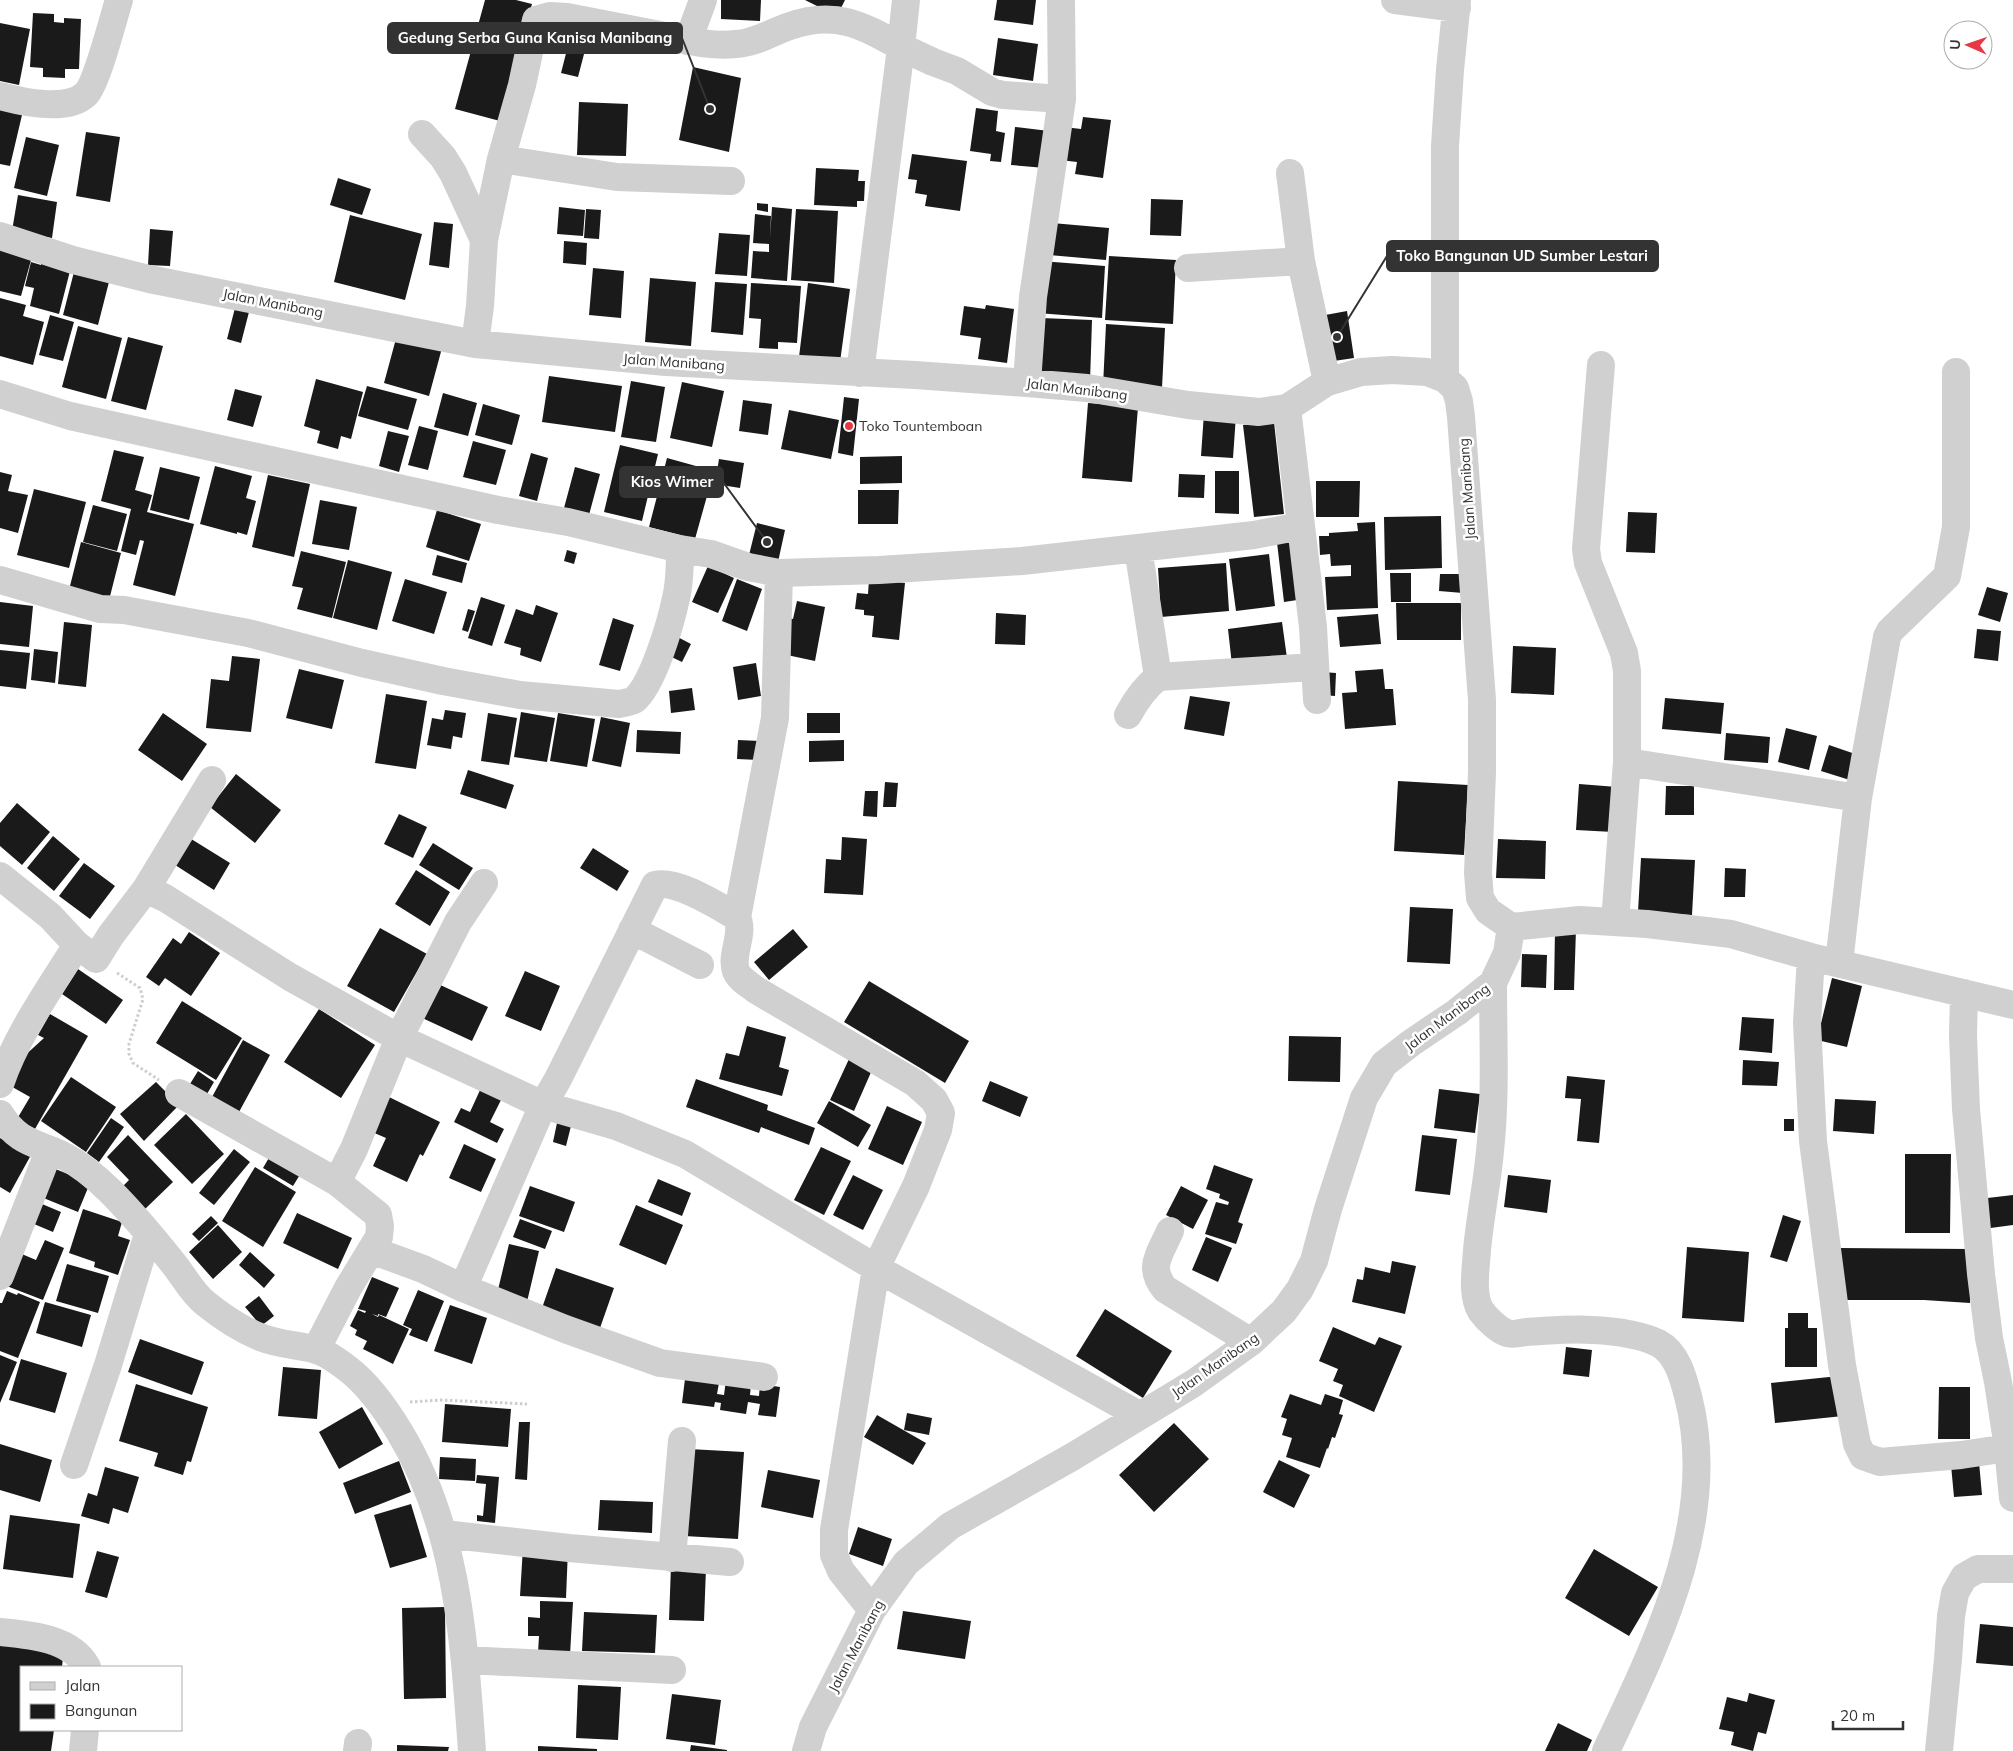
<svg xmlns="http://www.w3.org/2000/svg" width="2013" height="1751" font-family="Mulish,sans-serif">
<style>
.building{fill:#1a1a1a}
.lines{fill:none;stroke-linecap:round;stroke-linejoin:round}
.path{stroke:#cdcdcd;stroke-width:3;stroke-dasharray:2.5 2.5;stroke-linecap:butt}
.minor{stroke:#d0d0d0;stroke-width:28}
.poi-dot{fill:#e63946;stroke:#fff;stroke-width:2}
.labels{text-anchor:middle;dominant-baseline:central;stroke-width:5;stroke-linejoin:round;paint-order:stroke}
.street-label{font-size:14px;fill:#333;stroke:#fff}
.poi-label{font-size:14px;fill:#333;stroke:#fff;text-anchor:start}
.leader{fill:none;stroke:#333;stroke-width:2}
.callout-dot{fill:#333;stroke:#fff;stroke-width:2}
.callout{fill:#333;stroke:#333;stroke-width:2}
.callout-label{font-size:15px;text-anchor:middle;font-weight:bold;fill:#fff}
</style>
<rect width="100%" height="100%" fill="#fff"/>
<path class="building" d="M485,0H516L532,4L500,121L455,109Z
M721,0H761L760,21L721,19Z
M805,0H845L837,16Z
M997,0H1036L1033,25L994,20Z
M33,13L54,14V22L64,23V18L81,19L79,69H65V78L43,77V68L30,67Z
M0,23L30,29L19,85L0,81Z
M572,30L589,35L578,77L561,73Z
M998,38L1038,44L1033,81L993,75Z
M693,67L741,78L729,152L679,140Z
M579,102L628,104L626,156L577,155Z
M976,108L998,111L996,131L1005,133L1001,162L990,161L991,154L970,151Z
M0,109L22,115L10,166L0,164Z
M1083,117L1111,120L1103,178L1075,174L1077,162L1060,160L1064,127L1081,129Z
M1015,127L1049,131L1045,168L1011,165Z
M86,132L120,137L110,202L76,196Z
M26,137L59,145L47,196L14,188Z
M912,154L967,161L960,211L925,206L927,195L915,193L917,180L908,179Z
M816,168L859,170L858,181H865L864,201H857V207L814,205Z
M338,178L371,189L362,215L330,205Z
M18,195L57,202L52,238L12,231Z
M1151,199L1183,200L1181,236L1150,235Z
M757,203L768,204V212L757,210Z
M559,207L585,210L583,236L557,234Z
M772,207L792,209L787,281L751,278L753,251L769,252V244L753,243L755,214L771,216L770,238Z
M586,209L601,210L599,239L584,238Z
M796,209L838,211L834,283L791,280Z
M350,215L422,234L405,300L334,282Z
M434,222L453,224L449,268L429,265Z
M1052,223L1109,228L1106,260L1049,255Z
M150,229L173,231L170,266L148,265Z
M719,233L750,235L747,276L715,274Z
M564,241L587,243L586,265L563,263Z
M0,244L33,253L21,296L0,291Z
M1109,256L1176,260L1173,324L1105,320Z
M1041,261L1105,266L1102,318L1037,313Z
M31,262L41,265V263L70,271L59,314L30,306L34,288L25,286Z
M75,268L110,278L98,325L63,315Z
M593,268L624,271L621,318L589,315Z
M650,278L696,282L691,346L645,342Z
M715,282L747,284L743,335L711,332Z
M751,283L801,286L797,343L778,342V349L759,348L761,319L749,318Z
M808,283L850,289L840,362L799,357Z
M0,298L26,305L23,316L44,322L33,365L0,356Z
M986,305L1014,309L1007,363L978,359L981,338L960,335L964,306L985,309Z
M235,308L249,312L241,343L227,339Z
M1347,311L1354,358L1327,362L1320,316Z
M50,315L74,322L63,361L39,355Z
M1041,318L1092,320L1090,382L1039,381Z
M1106,324L1165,328L1162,388L1103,386Z
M78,326L122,338L106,399L62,387Z
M397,335L442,348L429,396L384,383Z
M128,337L163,346L146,410L111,401Z
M549,376L622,386L615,432L542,422Z
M316,379L363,392L351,439L341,436L338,449L317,443L320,431L304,426Z
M631,381L665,387L656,442L621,437Z
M682,382L724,391L712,447L670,438Z
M367,386L417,399L408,430L358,416Z
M235,389L262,396L253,427L227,420Z
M443,393L477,403L468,436L434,427Z
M844,397L859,399L853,456L838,453Z
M743,400L772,404L768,435L739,431Z
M1088,403L1138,407L1132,482L1082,478Z
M483,404L520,415L512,445L475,435Z
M789,410L839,420L831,459L781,449Z
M1204,413L1236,415L1233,458L1201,456Z
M1274,422L1284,514L1254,517L1243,425Z
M419,426L438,431L428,470L408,465Z
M388,431L409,436L399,472L379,466Z
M473,441L506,450L496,485L463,477Z
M620,445L658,454L642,521L604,512Z
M114,450L144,457L135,490L152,495L147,512L194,524L175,596L133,585L144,541L140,540L136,555L121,551L131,509L101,501Z
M531,453L548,458L537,501L519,496Z
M902,456V483L860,484V457Z
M667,458L714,471L695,539L649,527Z
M719,459L744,463L740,488L715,484Z
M215,466L252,476L246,498L256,501L247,535L237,532V534L200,524Z
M160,467L200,477L189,520L150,510Z
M575,467L600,474L589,515L564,508Z
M1215,471H1239V514L1215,513Z
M0,472L12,475L8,491L28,495L18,533L0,528Z
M1179,474L1205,475L1204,498L1178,497Z
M268,475L310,484L294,557L252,547Z
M1316,481H1360L1359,517H1316Z
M34,489L86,502L69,568L17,555Z
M858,490H899L898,524H858Z
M320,500L357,507L349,550L312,544Z
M93,505L127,514L117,551L83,542Z
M437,510L481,524L469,561L426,547Z
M1628,512L1657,513L1655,553L1626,552Z
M1441,516L1442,568L1385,570L1384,517Z
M1375,522L1378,608L1327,610L1325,577L1351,576V565L1331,566L1330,554L1320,555L1319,536H1329V533L1358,531L1357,523Z
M757,523L785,530L778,562L749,555Z
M1296,531L1304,599L1284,602L1276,534Z
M81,542L121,553L107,608L67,598Z
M567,550L577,553L574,564L564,561Z
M301,551L346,562L332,618L297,609L303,588L292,586Z
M1269,554L1275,606L1236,611L1229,559Z
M437,555L467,563L462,583L432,575Z
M348,560L392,572L377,630L333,618Z
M1226,563L1229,611L1161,617L1158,568Z
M708,566L734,578L718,613L692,602Z
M1390,573H1411V602H1391Z
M1440,574H1464L1463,593L1439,591Z
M405,579L447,592L434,634L392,621Z
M737,579L762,589L747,631L722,621Z
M869,579L905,583L899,640L872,637L874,616L864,615V610L855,609L857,593L868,594Z
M1987,587L2008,593L2000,622L1978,615Z
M481,597L505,605L492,646L468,638Z
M797,601L825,607L815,661L787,655L784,617L793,619Z
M0,602L33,606L29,647L0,644Z
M1396,603H1461V640H1397Z
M536,605L558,613L541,662L520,655L521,648L504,643L516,609L533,615Z
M468,609L475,611L468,632L462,630Z
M996,613L1026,615L1025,645L995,644Z
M1378,614L1381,644L1340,647L1337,617Z
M613,618L634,625L620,671L599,665Z
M64,622L92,625L86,687L58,684Z
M1282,622L1287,658L1232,665L1228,629Z
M1977,629L2001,631L1998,661L1974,658Z
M670,633L691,644L682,662L661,652Z
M1513,646L1556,648L1554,695L1511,693Z
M34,649L58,652L55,683L31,680Z
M0,650L30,653L26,689L0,686Z
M232,656L260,659L251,732L206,728L211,679L229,681Z
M756,663L761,696L738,700L733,667Z
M299,669L344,680L332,729L286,718Z
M1383,669L1385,689H1393L1396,725L1345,729L1342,693L1357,692L1355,671Z
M1323,672L1336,673L1335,696L1322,695Z
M692,688L695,710L671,713L669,691Z
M386,694L427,701L416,769L375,763Z
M1190,696L1230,702L1224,736L1184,729Z
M1665,698L1724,703L1721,734L1662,729Z
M445,710L466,713L462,738L453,736L451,749L427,745L432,718L443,720Z
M521,712L555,718L547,762L514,757Z
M163,713L207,744L182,781L138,750Z
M488,713L517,718L509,765L481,761Z
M558,713L595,719L587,767L550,761Z
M807,713H840V733H807Z
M601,717L630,723L621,767L592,761Z
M1786,728L1817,736L1809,770L1778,762Z
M637,730L681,732L680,754L636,752Z
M1726,733L1770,737L1768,763L1724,760Z
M738,740L760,741L759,760L737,759Z
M844,740V761L809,762V741Z
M1829,745L1861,756L1853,781L1821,771Z
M468,770L514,785L506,809L460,794Z
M236,774L281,810L255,843L210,807Z
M1398,781L1468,785L1464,855L1394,851Z
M885,782L898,783L896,807H883Z
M1579,784L1617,787L1613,832L1576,830Z
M1666,786H1694V815H1665Z
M865,791H878L877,817L863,816Z
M17,803L50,832L22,865L0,846V823Z
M399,814L427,827L413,858L384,844Z
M53,836L80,859L54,891L27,868Z
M188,837L230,863L214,890L172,863Z
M842,837L867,839L863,895L824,893L826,859L841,860Z
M1498,839L1546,841L1545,879L1496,878Z
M433,843L473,868L459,890L419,865Z
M593,848L629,871L617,891L580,868Z
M1641,858L1695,860L1692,915L1638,912Z
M84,863L115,886L90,919L59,896Z
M1725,868L1746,869L1745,897H1724Z
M416,870L450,892L430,926L395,904Z
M1410,907L1453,909L1450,964L1407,962Z
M380,928L427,954L394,1012L347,986Z
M793,929L808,947L769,980L754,962Z
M1555,929H1576L1574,990H1554Z
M189,932L220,953L191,996L165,978L159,986L146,977L173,938L181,944Z
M1522,954L1547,955L1546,988L1521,987Z
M78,969L123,1000L106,1024L62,994Z
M525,971L560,986L541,1031L505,1016Z
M1832,978L1862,986L1847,1047L1817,1040Z
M869,981L969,1041L945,1083L844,1022Z
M436,983L488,1007L472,1041L420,1017Z
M182,1001L242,1038L216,1080L156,1043Z
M319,1009L375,1045L341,1098L284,1062Z
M50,1014L88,1036L35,1129L17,1119L30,1097L7,1084L21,1059L44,1038L38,1035Z
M1742,1017L1774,1019L1772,1053L1739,1050Z
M747,1026L786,1037L779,1067L789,1070L782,1096L719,1079L726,1053L739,1056Z
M1289,1036L1341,1037L1340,1082L1288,1081Z
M243,1040L270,1055L239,1112L212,1097Z
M849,1059L872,1070L854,1111L830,1100Z
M1743,1060L1779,1062L1777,1086L1742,1085Z
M198,1071L214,1082L207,1094L190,1084Z
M1567,1076L1605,1080L1599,1143L1577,1141L1581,1099L1565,1098Z
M71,1077L116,1107L86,1152L41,1121Z
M696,1079L768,1105L767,1110L815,1128L809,1145L761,1127L759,1133L686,1107Z
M990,1081L1028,1097L1020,1117L982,1101Z
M156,1082L179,1105L144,1141L120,1114Z
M481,1088L502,1098L490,1122L504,1129L497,1143L454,1122L461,1108L470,1112Z
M1439,1089L1480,1094L1475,1133L1434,1128Z
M389,1097L440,1122L423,1156L420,1154L407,1182L373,1166L386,1138L372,1132Z
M1835,1099L1876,1101L1874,1134L1833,1131Z
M829,1101L871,1125L858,1147L817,1123Z
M887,1106L922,1122L903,1165L868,1149Z
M186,1114L224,1154L192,1184L154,1145Z
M111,1118L124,1127L99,1162L87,1153Z
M1784,1119H1794V1131H1784Z
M557,1123L571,1126L566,1146L553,1142Z
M128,1135L173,1182L144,1210L122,1187L129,1180L107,1157Z
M1422,1135L1457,1139L1450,1195L1415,1191Z
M0,1138L31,1155L10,1193L0,1187Z
M464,1144L496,1159L481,1192L449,1178Z
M821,1147L851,1161L824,1215L794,1200Z
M234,1149L250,1162L214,1205L199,1193Z
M274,1149L304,1168L293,1186L263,1168Z
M1905,1154H1951L1950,1233H1905Z
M1214,1165L1253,1179L1238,1222L1243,1224L1236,1244L1205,1234L1216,1202L1228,1205L1229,1202L1219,1198L1220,1194L1206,1189Z
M255,1167L296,1192L263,1247L222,1221Z
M53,1168L90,1183L78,1212L41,1197Z
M853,1175L883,1190L863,1230L833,1215Z
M1508,1175L1551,1180L1547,1213L1504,1207Z
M658,1179L691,1193L682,1216L648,1202Z
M530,1186L575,1202L564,1232L519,1216Z
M1181,1186L1208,1200L1193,1229L1166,1215Z
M2013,1195V1225L1983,1229L1979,1199Z
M42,1204L61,1212L53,1232L34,1224Z
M636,1205L683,1225L666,1265L619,1245Z
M83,1209L122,1222L118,1236L130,1240L118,1275L94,1267L95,1262L69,1253Z
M297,1213L352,1238L338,1269L283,1243Z
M1783,1215L1801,1221L1787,1262L1770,1257Z
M211,1216L218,1223L199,1241L192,1234Z
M520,1219L552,1231L545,1249L513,1237Z
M218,1225L242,1252L213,1279L189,1252Z
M1206,1237L1232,1248L1218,1282L1192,1270Z
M45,1240L64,1248L43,1300L4,1285L17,1252L36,1260Z
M509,1244L539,1251L526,1306L496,1298Z
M1687,1247L1749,1252L1744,1322L1682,1318Z
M1839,1248L1970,1249V1303L1924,1300H1839Z
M250,1252L275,1275L264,1288L239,1265Z
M1392,1261L1416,1266L1405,1314L1352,1302L1357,1279L1363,1280L1365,1267L1390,1273Z
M67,1264L109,1276L98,1313L56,1301Z
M556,1268L614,1288L600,1328L542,1308Z
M372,1277L399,1288L386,1317L378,1314V1316L372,1314L378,1317L379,1315L409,1329L393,1364L363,1349L367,1341L355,1335L357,1330L350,1326L358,1310L365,1313L366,1311L358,1309Z
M418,1290L444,1301L427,1342L409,1335L412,1329L403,1325Z
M7,1291L17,1295L18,1293L40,1302L18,1358L0,1351V1303H2Z
M259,1296L274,1316L261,1326L245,1307Z
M45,1302L91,1315L82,1347L36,1333Z
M450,1305L487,1318L472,1364L434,1351Z
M1105,1309L1172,1351L1143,1398L1076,1356Z
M1788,1313H1808V1328H1817V1367H1785V1328H1788Z
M1333,1327L1375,1345L1379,1337L1402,1346L1374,1412L1339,1396L1343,1385L1333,1381L1338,1369L1319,1361Z
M140,1339L204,1362L192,1395L128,1372Z
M1566,1347L1592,1350L1589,1377L1563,1374Z
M0,1355L17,1362L0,1403Z
M21,1359L67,1373L55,1413L9,1400Z
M283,1367L321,1370L317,1419L278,1416Z
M1839,1376L1843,1416L1775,1423L1771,1383Z
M685,1379L719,1383L717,1394L724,1395L726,1380L751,1384L750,1395L759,1396L760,1384L780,1387L776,1417L758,1415L760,1404L748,1402L746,1414L720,1410L721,1403L715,1402L714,1407L682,1403Z
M136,1384L208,1407L191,1462L187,1461L183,1475L154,1466L158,1453L119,1441Z
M1939,1387H1970V1439H1938Z
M1290,1394L1321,1405L1325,1394L1343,1400L1339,1414L1343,1415L1335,1438L1332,1437L1328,1449L1327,1448L1320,1468L1286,1457L1292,1438L1282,1435L1287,1419L1281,1417Z
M445,1404L511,1409L508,1447L442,1442Z
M362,1407L383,1444L339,1469L319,1432Z
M907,1413L932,1418L929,1435L904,1430Z
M877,1415L926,1443L913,1465L864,1437Z
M519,1422H530L527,1480L515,1479Z
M1174,1423L1209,1459L1154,1512L1119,1475Z
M0,1444L52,1460L40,1502L0,1490Z
M689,1449L744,1452L738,1539L684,1536Z
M440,1457L476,1459L475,1481L439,1479Z
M1279,1460L1310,1475L1294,1508L1263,1492Z
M399,1461L411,1492L355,1514L343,1483Z
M1979,1462L1982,1495L1954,1497L1951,1465Z
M105,1467L139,1477L128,1513L113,1508L109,1524L81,1516L88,1493L97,1496Z
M768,1470L820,1480L813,1518L761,1507Z
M477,1475L499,1477L495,1523L477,1521V1515L483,1516L486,1484L476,1483Z
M600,1500L653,1502L652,1533L598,1530Z
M411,1504L427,1557L390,1568L374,1515Z
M10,1515L80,1524L73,1578L3,1569Z
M858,1527L892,1539L883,1566L849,1554Z
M523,1547L568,1549L566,1598L520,1596Z
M1594,1549L1658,1587L1629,1636L1565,1598Z
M97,1551L119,1557L107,1598L85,1592Z
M671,1566L706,1568L704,1621L669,1620Z
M540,1601L573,1602L570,1655L538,1653L539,1636H528V1617L540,1618Z
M445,1607L446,1698L404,1699L402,1608Z
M903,1611L971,1621L965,1659L897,1649Z
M584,1612L657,1615L655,1653L582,1651Z
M1980,1624L2013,1627V1666L1976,1663Z
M0,1641L64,1649L62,1667H21V1730H54L51,1751H0Z
M578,1685L621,1687L618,1740L576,1738Z
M1749,1693L1775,1700L1766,1734L1758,1732L1753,1751L1731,1745L1734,1732L1719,1729L1727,1697L1747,1702Z
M672,1694L721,1700L715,1745L666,1739Z
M1558,1723L1592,1740L1587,1751H1545Z
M397,1745L449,1747L448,1751H397Z
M691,1745L727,1750V1751H690Z
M538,1746L597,1749V1751H538Z"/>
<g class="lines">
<path class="path" d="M117,973L140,988L143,999L129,1044V1054L133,1063L159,1080
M410,1402L441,1400L527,1404"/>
<path class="minor" d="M1061,0L1062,99
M1395,0L1457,8
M688,41L703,0
M0,96C22,102 68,112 86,94C97,83 113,19 119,0
M422,134L443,157L453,173L484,240
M501,159L522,85L536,20L550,16L567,17C598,23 629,29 660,35C685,40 711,47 736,44C755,43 772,32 790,26C835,10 862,25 901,47L906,0
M1290,173L1301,261L1327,382
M0,236L73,260L149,279L475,344L666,362L915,375L1027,383L1087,388L1188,405L1259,412L1287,408L1327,382L1361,372L1392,370L1427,372L1445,379L1455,388L1459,401L1461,417L1482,700V772L1478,873L1480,898L1488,911L1511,927
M1188,268L1301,261
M475,344L480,306L484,240L501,159L617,177L731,181
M1601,365L1586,549L1588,563L1624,653L1627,671V762L1615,922
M860,373L901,47L933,62L957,71L992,92L1003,95L1062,99L1033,297L1027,383
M1445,379V146L1450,70L1457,0
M0,394L70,416L498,510L568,522L680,549L711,554L748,567L779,573L879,570L1022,561L1254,535L1301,526
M1287,408L1313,627L1317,700
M0,580L100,609L124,610L248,633L362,663L443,681L520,695L619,704C624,703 630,702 634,700C653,685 671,622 676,598C680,582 680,565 680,549
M1158,677L1314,667
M1128,715C1136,700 1144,688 1158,677L1138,548
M1627,762L1858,798
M0,876L50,916L77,945L96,959L111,935L146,889L165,898L290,977L399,1038L354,1149L337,1182L378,1215L380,1226L379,1237L348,1288L316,1350
M484,883L458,922L399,1038L543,1105L616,1126L685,1154L876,1268L1139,1415
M146,889L212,780
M737,917L775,718L779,573
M1511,927L1580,920L1647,924L1731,934L1811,957L2013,1005
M632,930L700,965
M1811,957L1807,1023L1813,1141L1842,1365L1857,1444L1863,1456L1880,1462L1961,1455L2008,1448
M1839,963L1858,798L1887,637L1890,631L1947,576L1956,527V372
M1493,983C1493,1039 1496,1095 1490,1151C1487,1184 1480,1217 1477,1250C1476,1268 1471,1295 1481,1311C1486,1318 1498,1330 1507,1333C1512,1335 1520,1333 1526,1332C1548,1331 1571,1328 1593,1330C1613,1331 1639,1334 1658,1343C1677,1353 1683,1377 1688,1396C1720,1519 1657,1642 1606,1751
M1964,993L1963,1036L1966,1109L1981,1274L1989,1338L1998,1382L2008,1448L2013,1498
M0,1084C16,1036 50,988 77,945
M179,1093L337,1182
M0,1114C18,1143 34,1142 62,1155C80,1164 96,1177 110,1191C132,1213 153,1238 173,1263C183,1275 192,1293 205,1303C221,1316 240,1329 260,1337C277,1344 296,1345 314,1349C325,1352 339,1362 348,1369C369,1385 385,1408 399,1431C458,1528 464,1641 472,1751
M1170,1231C1160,1254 1147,1267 1165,1289L1251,1342
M371,1250L423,1269L463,1288L543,1105L558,1079L655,885C676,879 718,906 737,917C745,934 730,954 736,971C739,979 750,985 756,990L915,1083L934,1100L941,1113L938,1130L916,1186L876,1268L834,1530V1555L841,1571L872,1610
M0,1276L49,1151
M463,1288L565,1329L660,1363L764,1377
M74,1465L108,1365L148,1234
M444,1534L569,1548L730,1562
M672,1558L682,1441
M0,1632C31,1635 71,1638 87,1667
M465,1660L672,1670
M83,1751L85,1730
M357,1751L358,1743
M806,1751L813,1727L872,1610L906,1563L950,1526L1072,1457L1194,1383L1251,1342L1284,1311L1300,1289L1314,1261L1328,1209L1364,1098L1384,1064L1411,1043L1457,1012L1493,983L1507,953L1511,927
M1939,1751L1948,1659L1951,1616L1955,1593L1964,1577L1978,1569H2013"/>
</g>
<circle class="poi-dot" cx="849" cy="426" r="5"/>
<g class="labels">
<g class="street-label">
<text transform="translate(273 303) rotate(11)">Jalan Manibang</text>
<text transform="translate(674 362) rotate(4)">Jalan Manibang</text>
<text transform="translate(1077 389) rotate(7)">Jalan Manibang</text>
<text transform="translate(1467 489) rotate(-94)">Jalan Manibang</text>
<text transform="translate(1447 1017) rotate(-37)">Jalan Manibang</text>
<text transform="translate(1215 1365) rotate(-35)">Jalan Manibang</text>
<text transform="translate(856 1646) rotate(-62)">Jalan Manibang</text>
</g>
<g class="poi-label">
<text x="859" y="426">Toko Tountemboan</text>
</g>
</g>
<path class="leader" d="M710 109L682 38M1337 337L1387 256M767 542L723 482"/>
<g class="callout-dot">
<circle cx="710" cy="109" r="5"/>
<circle cx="1337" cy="337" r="5"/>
<circle cx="767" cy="542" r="5"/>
</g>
<g class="callout">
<rect x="388" y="23" width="294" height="30" rx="5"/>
<rect x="1387" y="241" width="271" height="30" rx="5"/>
<rect x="620" y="467" width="103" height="30" rx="5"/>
</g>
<g class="callout-label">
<text x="535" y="43">Gedung Serba Guna Kanisa Manibang</text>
<text x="1522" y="261">Toko Bangunan UD Sumber Lestari</text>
<text x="672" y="487">Kios Wimer</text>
</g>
<rect x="20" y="1666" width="162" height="65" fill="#ffffff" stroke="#adadad"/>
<rect x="30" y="1682" width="25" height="8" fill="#d0d0d0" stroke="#adadad"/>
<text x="65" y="1691" font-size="15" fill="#333333">Jalan</text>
<rect x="30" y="1704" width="25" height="15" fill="#1a1a1a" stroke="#adadad"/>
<text x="65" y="1716" font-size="15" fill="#333333">Bangunan</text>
<g transform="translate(1968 45) rotate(272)"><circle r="24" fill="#ffffff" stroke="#adadad"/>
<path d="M0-4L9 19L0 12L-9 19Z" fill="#e63946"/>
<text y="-8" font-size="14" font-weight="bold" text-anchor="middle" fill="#333333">U</text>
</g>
<path d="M1833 1721v8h70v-8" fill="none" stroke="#333333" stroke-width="2.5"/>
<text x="1840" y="1721" font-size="15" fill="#333333" stroke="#ffffff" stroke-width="4" paint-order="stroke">20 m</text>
</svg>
